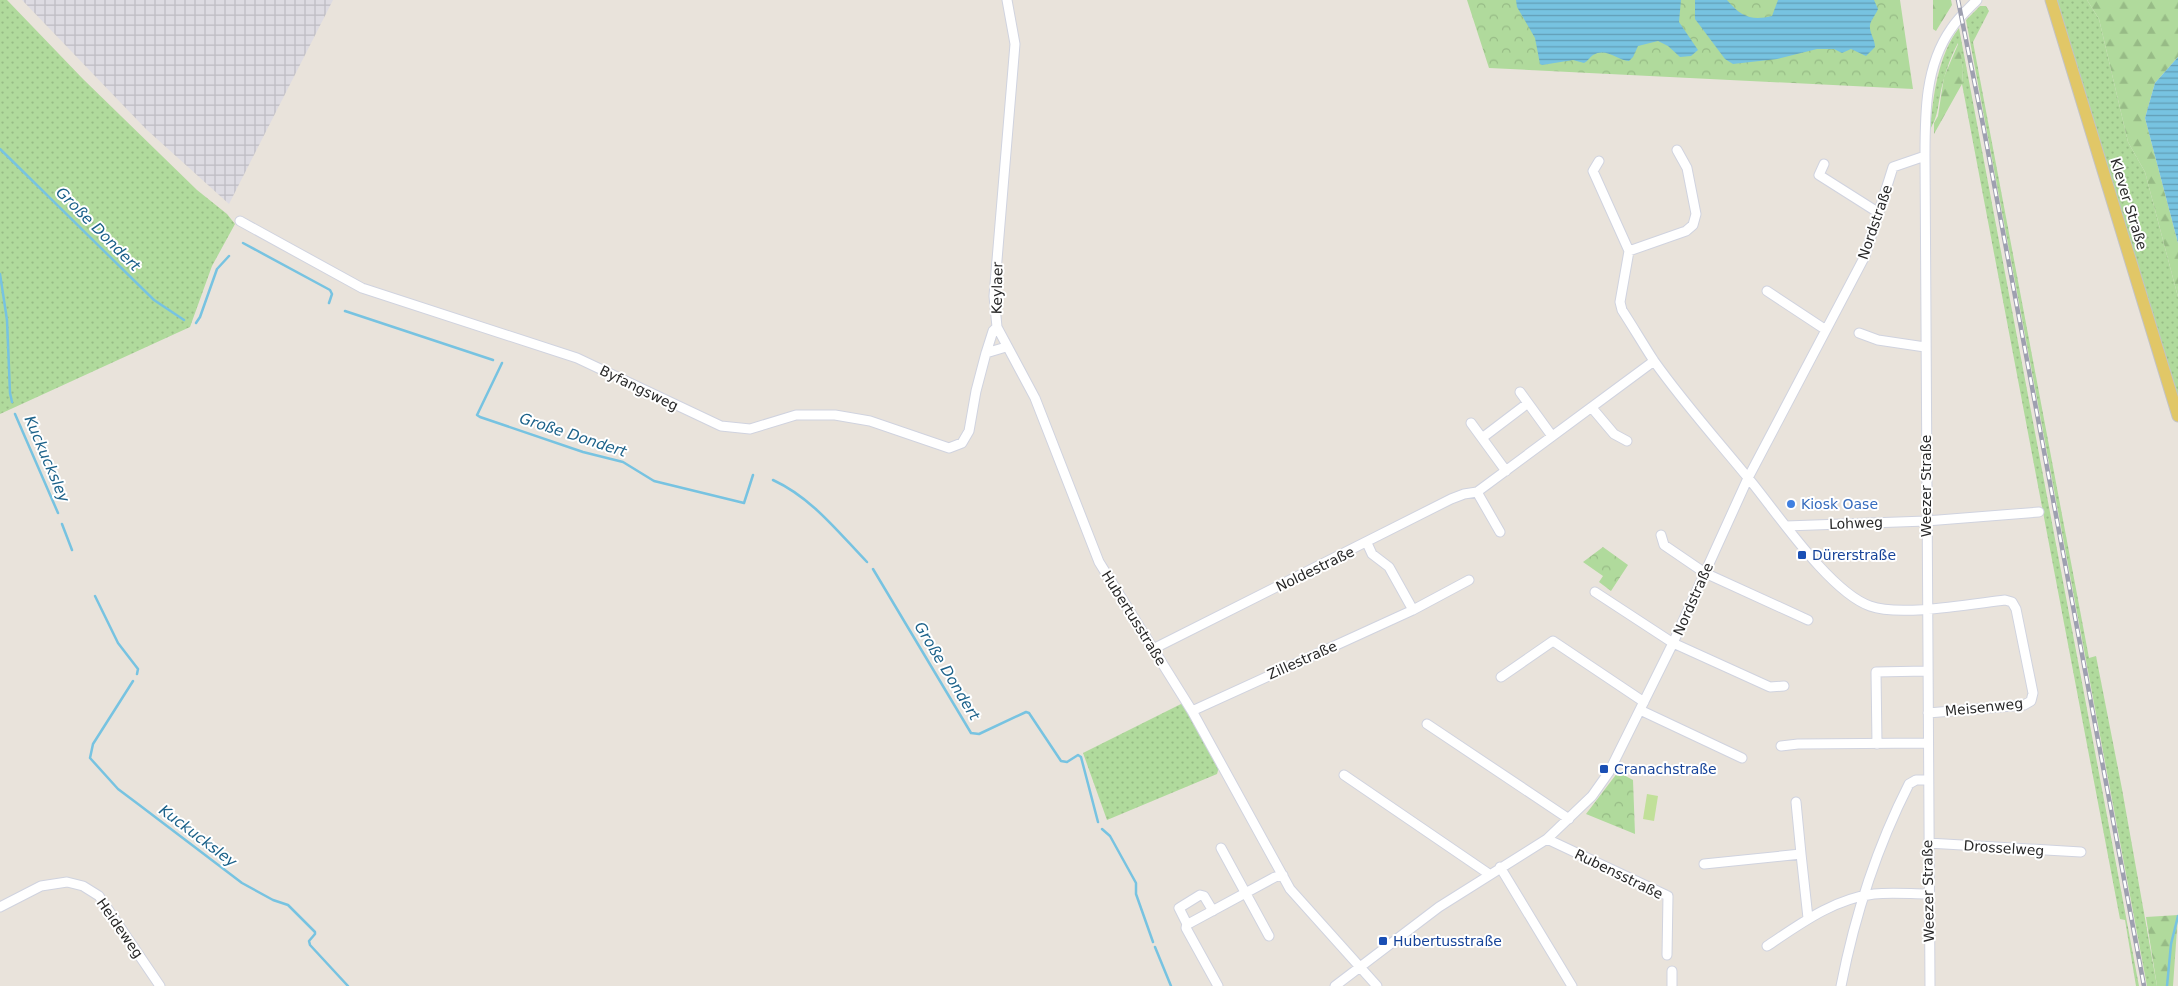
<svg xmlns="http://www.w3.org/2000/svg" width="2178" height="986" font-family="'DejaVu Sans',sans-serif">
<style>
.industrial{fill:url(#industrial-grid)}
.grass{fill:url(#grass-dots)}
.forest{fill:url(#forest-firs)}
.park{fill:url(#park-crowns)}
.pitch{fill:#c1e099}
.water{fill:url(#water-rules)}
.lines{fill:none;stroke-linecap:round;stroke-linejoin:round}
.stream{stroke:#77c3e1;stroke-width:2.5}
.minor-casing{stroke:#d0d3df;stroke-width:11}
.major-casing{stroke:#c3c3c3;stroke-width:13}
.minor{stroke:#fff;stroke-width:9}
.major{stroke:#e1c767;stroke-width:11}
.rail-casing{stroke:#9ea0b0;stroke-width:4.5}
.rail{stroke:#fff;stroke-width:2.5;stroke-dasharray:8;stroke-linecap:butt}
.shop-dot{fill:#3f7fe0;stroke:#fff;stroke-width:2}
.transit-dot{fill:#1a4fb4;stroke:#fff;stroke-width:2}
.labels{text-anchor:middle;dominant-baseline:central;stroke-width:4;stroke-linejoin:round;paint-order:stroke}
.street-label{font-size:14px;fill:#282828;stroke:#fff}
.shop-label{font-size:14px;fill:#366cbe;stroke:#fff;text-anchor:start}
.transit-label{font-size:14px;fill:#164399;stroke:#fff;text-anchor:start}
.water-label{font-size:15px;font-style:italic;fill:#1b6189;stroke:#fff}
</style>
<defs>
<pattern id="industrial-grid" width="8" height="8" patternUnits="userSpaceOnUse" patternTransform="scale(1.25)"><rect width="8" height="8" fill="#dddbe2"/><path d="M0 4h8M4 0v8" fill="none" stroke="#bebcc2"/></pattern>
<pattern id="grass-dots" width="8" height="8" patternUnits="userSpaceOnUse" patternTransform="scale(1.25)"><rect width="8" height="8" fill="#b0da9c"/><path d="M2 2h.1M6 6h.1" fill="none" stroke="#97bb86" stroke-width="1.8" stroke-linecap="round"/></pattern>
<pattern id="forest-firs" width="22" height="20" patternUnits="userSpaceOnUse" patternTransform="scale(1.25)"><rect width="22" height="20" fill="#b0da9c"/><path d="M5 1l3.5 6h-7zM16 11l3.5 6h-7z" fill="#97bb86"/></pattern>
<pattern id="park-crowns" width="20" height="18" patternUnits="userSpaceOnUse" patternTransform="scale(1.25)"><rect width="20" height="18" fill="#b0da9c"/><path d="M2 6a3 3 0 1 1 6 0M12 15a3 3 0 1 1 6 0" fill="none" stroke="#97bb86"/></pattern>
<pattern id="water-rules" width="6" height="5" patternUnits="userSpaceOnUse" patternTransform="scale(1.25)"><rect width="6" height="5" fill="#77c3e1"/><path d="M0 2.5h6" fill="none" stroke="#629eb6"/></pattern>
</defs>
<rect width="100%" height="100%" fill="#e9e3db"/>
<path class="industrial" d="M22,0H333L229,204L146,129Z"/>
<path class="grass" d="M0,0H7L83,79L197,190L227,214L235,224L212,266L190,327L0,414Z
M2057,0H2087L2099,19L2128,142L2145,172L2178,297V397Z
M1980,6H1986L1989,11L1973,42L2089,658L2096,656L2122,789L2157,986H2147L1966,20Z
M1959,28L2139,986H2136L2125,920L2120,919L1962,84L1963,69L1958,43C1950,58 1943,78 1940,96C1937,111 1938,115 1930,130C1933,97 1938,55 1959,28Z
M1183,703L1219,767L1217,774L1107,820L1083,753Z"/>
<path class="forest" d="M1933,0H1951L1952,5L1936,31L1933,29Z
M2087,0H2178V57L2155,83L2145,118L2178,243V297L2145,172L2128,142L2099,19Z
M1959,42L1963,69L1962,84L1934,134V123L1938,116L1944,77Z
M2178,915L2173,986H2157L2146,917Z"/>
<path class="park" d="M1467,0H1900L1913,89L1489,68Z
M1603,547L1628,565L1611,591L1599,582L1603,576L1583,562Z
M1618,772L1633,780L1635,834L1586,814Z"/>
<path class="pitch" d="M1647,794L1658,796L1654,821L1643,819Z"/>
<path class="water" d="M1516,0H1681L1679,22L1698,50L1691,56L1680,57L1668,46L1658,41L1638,46L1633,57L1629,61C1617,60 1606,47 1593,55C1590,57 1588,61 1584,63L1573,60L1542,65L1540,64L1535,38L1517,7Z
M1695,0H1727C1741,17 1752,21 1772,16L1778,0H1874L1878,9C1876,14 1871,20 1870,25C1869,33 1875,39 1875,47L1866,56L1851,49L1842,53L1834,49H1817L1777,59L1733,64L1725,59L1695,19Z
M2178,57V243L2145,118L2155,83Z"/>
<g class="lines">
<path class="stream" d="M0,149L154,300L184,320
M243,243L330,290L332,294L329,303
M0,274L7,320L10,393L12,402
M345,311L493,360
M196,323L200,317L217,269L229,256
M502,363L478,413L477,415L480,417L583,452L623,462L654,481L744,503L753,475
M15,414L58,513
M773,480C812,498 838,532 867,562
M62,524L72,550
M873,569L971,733L979,734L1026,712L1029,713L1061,761L1067,762L1078,755L1081,757L1098,822
M95,596L118,643L138,669L137,674
M133,681L93,744L90,758L118,789L138,804L242,883L273,900L288,905L315,932V934L309,941L310,945L348,986
M1102,829L1110,836L1136,883V894L1153,942
M1155,947L1171,986
M2167,986L2171,944L2178,916"/>
<defs>
<path id="minor" d="M1007,0L1015,44L994,296L997,327L1035,398L1099,562L1192,711L1290,889L1377,986
M1599,161L1593,171L1629,251L1620,302L1622,310C1633,327 1643,344 1654,361C1683,402 1717,440 1749,479C1777,513 1830,592 1870,606C1900,617 1971,604 2005,600L2012,602L2016,609L2033,693L2031,701L2024,705L1928,713
M1824,164L1819,175L1879,213
M240,221L362,288L577,358L721,426L750,429L796,415H835L870,421L949,448L962,443L969,431L976,391L986,353L993,331L997,327
M1629,251L1686,231L1693,225L1696,214L1687,168L1677,150
M1767,291L1826,330
M1859,333L1878,340L1925,347
M986,353L1006,347
M1520,392L1552,436
M1592,408L1614,434L1627,441
M1471,423L1506,471
M1482,438L1528,403
M1786,526L1926,521L2039,512
M1500,532L1477,492L1654,361
M1661,535L1664,545L1705,573L1808,620
M1367,543L1372,554L1389,567L1413,610
M1595,592L1673,643L1770,687L1784,686
M1153,649L1451,499L1464,494L1477,492
M1501,677L1553,641L1644,702
M1640,710L1742,758
M1192,711L1413,610L1469,580
M1427,724L1569,819
M1877,744L1876,672L1926,671
M1781,746L1798,744L1927,743
M1344,775L1489,874
M1796,802L1801,854
M1547,839L1668,896L1667,955
M1928,843L2081,852
M1221,848L1269,936
M1704,864L1801,854L1808,918
M1500,867L1572,986
M0,907L41,886L67,882L83,886L99,896L160,986
M1213,911L1204,896L1200,895L1179,908L1186,922L1190,923L1275,877L1283,875
M1187,923L1186,928L1218,986
M1767,946C1800,924 1833,899 1874,894C1892,892 1911,894 1928,894
M1335,986L1439,907L1547,839L1592,796L1609,772L1673,643L1748,478L1865,256L1893,167L1925,156
M1672,986V971
M1841,986C1855,914 1876,849 1909,784L1916,780H1927
M1930,986L1925,156C1925,113 1925,66 1951,29C1958,18 1968,9 1977,0"/>
<path id="major" d="M2051,0L2178,416"/>
</defs>
<use href="#minor" class="minor-casing"/>
<use href="#major" class="major-casing"/>
<use href="#minor" class="minor"/>
<use href="#major" class="major"/>
<defs>
<path id="rail" d="M1958,0L1983,125L2144,986"/>
</defs>
<use href="#rail" class="rail-casing"/>
<use href="#rail" class="rail"/>
</g>
<circle class="shop-dot" cx="1791" cy="504" r="5"/>
<g class="transit-dot">
<rect x="1797" y="550" width="10" height="10" rx="2.5"/>
<rect x="1599" y="764" width="10" height="10" rx="2.5"/>
<rect x="1378" y="936" width="10" height="10" rx="2.5"/>
</g>
<g class="labels">
<g class="street-label">
<text transform="translate(2129 204) rotate(73)">Klever Straße</text>
<text transform="translate(1875 222) rotate(-71)">Nordstraße</text>
<text transform="translate(997 288) rotate(-89)">Keylaer</text>
<text transform="translate(639 388) rotate(26)">Byfangsweg</text>
<text transform="translate(1926 486) rotate(-90)">Weezer Straße</text>
<text transform="translate(1856 523) rotate(-2)">Lohweg</text>
<text transform="translate(1315 569) rotate(-26)">Noldestraße</text>
<text transform="translate(1693 599) rotate(-66)">Nordstraße</text>
<text transform="translate(1134 618) rotate(58)">Hubertusstraße</text>
<text transform="translate(1302 660) rotate(-24)">Zillestraße</text>
<text transform="translate(1984 707) rotate(-6)">Meisenweg</text>
<text transform="translate(2004 848) rotate(4)">Drosselweg</text>
<text transform="translate(1619 874) rotate(26)">Rubensstraße</text>
<text transform="translate(1928 891) rotate(-91)">Weezer Straße</text>
<text transform="translate(120 928) rotate(55)">Heideweg</text>
</g>
<g class="shop-label">
<text x="1801" y="504">Kiosk Oase</text>
</g>
<g class="transit-label">
<text x="1812" y="555">Dürerstraße</text>
<text x="1614" y="769">Cranachstraße</text>
<text x="1393" y="941">Hubertusstraße</text>
</g>
<g class="water-label">
<text transform="translate(98 229) rotate(45)">Große Dondert</text>
<text transform="translate(573 435) rotate(18)">Große Dondert</text>
<text transform="translate(47 459) rotate(67)">Kuckucksley</text>
<text transform="translate(947 671) rotate(59)">Große Dondert</text>
<text transform="translate(198 836) rotate(37)">Kuckucksley</text>
</g>
</g>
</svg>
